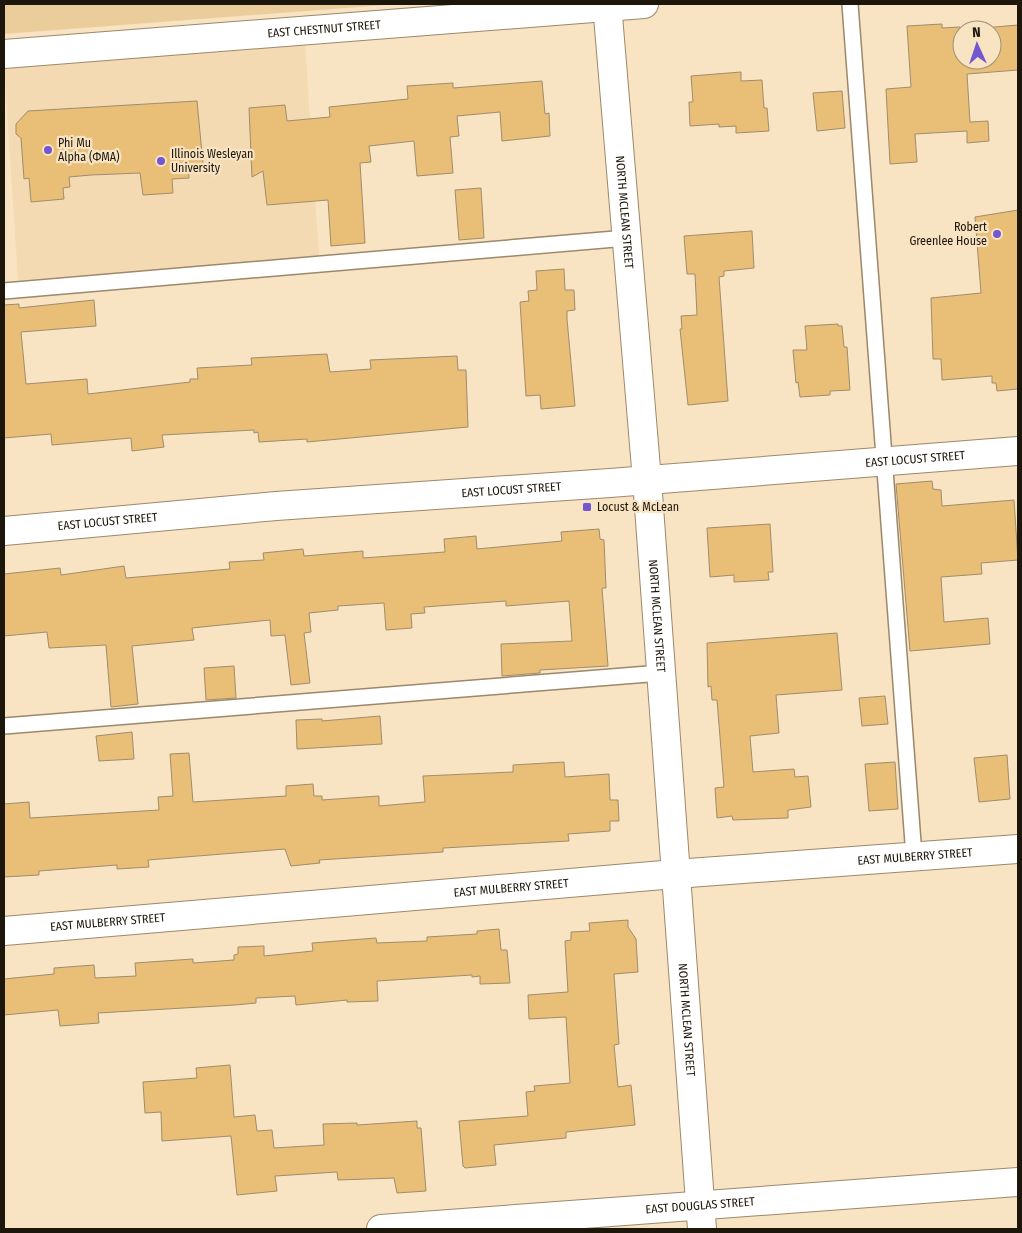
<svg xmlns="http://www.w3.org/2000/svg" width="1022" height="1233" font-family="'Fira Sans Condensed',sans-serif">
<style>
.built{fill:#f3dab2}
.green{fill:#ebcd9c}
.building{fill:#e9be76;stroke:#a08d6e;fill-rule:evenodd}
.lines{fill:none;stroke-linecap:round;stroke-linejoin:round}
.lane-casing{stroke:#9c886a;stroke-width:18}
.street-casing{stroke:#9c886a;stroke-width:30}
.primary-casing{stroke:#9c886a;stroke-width:30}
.lane{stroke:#fff;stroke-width:15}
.street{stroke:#fff;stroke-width:28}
.primary{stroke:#fff;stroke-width:28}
.poi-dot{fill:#7257d1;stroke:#f8e3c2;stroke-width:2}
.labels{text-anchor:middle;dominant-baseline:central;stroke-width:4.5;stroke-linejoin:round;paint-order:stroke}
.street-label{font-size:12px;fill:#1d160a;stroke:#f8e3c2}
.poi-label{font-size:12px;fill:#1d160a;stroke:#f8e3c2;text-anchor:start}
</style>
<rect width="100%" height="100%" fill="#f8e3c2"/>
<path class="built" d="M305,41L319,257L18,280L4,65Z"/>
<path class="green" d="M4,4H399L4,34Z"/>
<path class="building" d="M942,24V28L960,27V30L1018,25V70L967,74L970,122L988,121L989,141L967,143V131L915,134L917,162L890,164L886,89L911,87L907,26ZM962,30H992V60H962Z
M741,72V81L762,80L764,108H767L769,131L736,133V126L719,127V124L690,126L689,102H693L691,76Z
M542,81L545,114L549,113L550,136L502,141L500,112L457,116L459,136L450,137L453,173L417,176L414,141L369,146L371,162L360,163L365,243L331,246L328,200L267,205L263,171L252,177L249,108L285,105L287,121L330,117L329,107L408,99L407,86L453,83V88Z
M842,91L845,128L817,131L813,93Z
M197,101L203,164H188L189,178L172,179L173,193L143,195L140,173L91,175L69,177L70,187L63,188L64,199L31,202L29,178L24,179L21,138L16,134V124L28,111Z
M481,188L484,238L459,240L455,190Z
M1018,210V389L997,391L996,383H992V376L942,380L941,359H933L931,298L981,293L975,217Z
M752,231L754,268L724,271V276L719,277L728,401L688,405L680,329H682L681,316L697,315L695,274H687L684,236Z
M564,269L565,290H574L575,310L567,311V319L575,406L541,409L540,395L526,396L520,302L529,301L528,291L537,290L536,271Z
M94,300L96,326L21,332L26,384L87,379L88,394L190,382V379H198L197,368L252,365L251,358L327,354L330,372L371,369L370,360L457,356L458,370H466L468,427L307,442V439L259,442L258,432L254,433V430L162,435L164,447L132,451L131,438L52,445L51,434L4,438V305L19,304V308Z
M838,324V326H842L844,347H847L850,390L830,391V395L800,397L798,382L796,383L793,350H807L805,326Z
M932,481L933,489L941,490L942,506L1014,500L1018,560L981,563L982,574L941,577L944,622L988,618L990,644L910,651L896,484Z
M770,524L773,572H768L769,580L734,582V575L710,577L707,528Z
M599,529L600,539L604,540L606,588H602L608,666L540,670V673L502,676L501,644L572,641L569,601L506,606V601L424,607L425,613L411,614L412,628L386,630L384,603L338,606V610L309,613L311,632L304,633L310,683L291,685L285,635L271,636L270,620L192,628L194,640L132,646L138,704L111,707L106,645L49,648L47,632L4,636V574L60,568L61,575L124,566L126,578L230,569L229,562L264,560L263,553L303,549L304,556L363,551V558L445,552L444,539L476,536L477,549L562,541L561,532Z
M837,633L842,690L776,695L779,733L750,736L753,772L794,769L795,777L808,776L811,807L788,810V818L733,820L732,816L717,818L715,788L724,787L717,700H712L711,686L708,687L707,643Z
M234,666L236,698L206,700L204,668Z
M885,696L888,724L862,726L859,698Z
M380,716L382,744L297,749L296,720L322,719V721Z
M132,732L134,759L99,761L96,736Z
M189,753L193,802L286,796V786L313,784L314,796H322V800L379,796V806L425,802L423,776L513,772V765L564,762L565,777L609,774L610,800H618L619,821H610V831L568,834L569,841L443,848V852L319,860L320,863L291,866L285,849L148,860L149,867L117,869V865L39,871V875L4,877V804L29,802L30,818L159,810L158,797L173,796L170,754Z
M1007,755L1010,799L979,802L974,758Z
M895,762L898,809L869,811L865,764Z
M628,920V927L636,939L638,972L614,974L619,1044L614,1045L618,1087L631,1085L635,1125L566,1132V1138L494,1145L496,1165L465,1168L463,1166L459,1121L528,1116L526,1092L535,1091L534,1086L570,1083L566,1017L529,1019L528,995L568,992L565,941L571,940V932L590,931L589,923Z
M499,929L501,950H507L510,983L480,984V976L472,977V975L377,981L378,1001L347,1002V1000L296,1005L295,996L256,998V1003L235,1005L98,1013L99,1023L60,1026L58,1010L4,1015V979L54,974V968L94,965L95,978L136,976L135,963L193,959V963L234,960V955L238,954V947L264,946V956L313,951L312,943L376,938L377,943L427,941V937L477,934V931Z
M230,1065L234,1117L255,1115L257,1131L272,1130L274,1148L324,1145L323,1124L357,1123V1125L417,1121V1128H421L426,1191L397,1193L394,1178L338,1180L337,1172L275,1176L277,1191L237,1195L231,1136L162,1141L161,1112L145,1113L143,1082L197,1078L196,1068Z"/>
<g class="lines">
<defs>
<path id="lane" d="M850,4L914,856
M4,291L627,238
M4,726L661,673"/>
<g id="street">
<path id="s1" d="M607,4L647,480L702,1229"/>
<path id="s2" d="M4,54L644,4"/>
<path id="s3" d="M4,931L675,874L1018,849"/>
<path id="s4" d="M381,1229L1018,1182"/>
</g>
<g id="primary">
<path id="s5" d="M4,531L276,506L610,483L1018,451"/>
</g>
</defs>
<use href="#lane" class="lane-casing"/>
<use href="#street" class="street-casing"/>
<use href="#primary" class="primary-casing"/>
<use href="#lane" class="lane"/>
<use href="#street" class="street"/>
<use href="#primary" class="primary"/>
</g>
<g class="poi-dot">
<circle cx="48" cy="150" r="5"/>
<circle cx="161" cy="161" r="5"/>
<circle cx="997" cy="234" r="5"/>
<rect x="582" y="502" width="10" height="10" rx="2.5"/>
</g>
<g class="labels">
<g class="street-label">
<text stroke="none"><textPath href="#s2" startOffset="321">EAST CHESTNUT STREET</textPath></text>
<text stroke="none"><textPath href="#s1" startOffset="209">NORTH MCLEAN STREET</textPath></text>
<text stroke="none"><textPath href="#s5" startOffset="914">EAST LOCUST STREET</textPath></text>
<text stroke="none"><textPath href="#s5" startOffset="509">EAST LOCUST STREET</textPath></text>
<text stroke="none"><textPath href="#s5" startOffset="104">EAST LOCUST STREET</textPath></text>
<text stroke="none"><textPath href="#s1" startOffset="614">NORTH MCLEAN STREET</textPath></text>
<text stroke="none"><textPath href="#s3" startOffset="914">EAST MULBERRY STREET</textPath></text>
<text stroke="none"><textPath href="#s3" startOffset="509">EAST MULBERRY STREET</textPath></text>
<text stroke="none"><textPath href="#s3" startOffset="104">EAST MULBERRY STREET</textPath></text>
<text stroke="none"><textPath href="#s1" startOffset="1019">NORTH MCLEAN STREET</textPath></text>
<text stroke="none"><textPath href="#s4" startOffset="320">EAST DOUGLAS STREET</textPath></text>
</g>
<g class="poi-label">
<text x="58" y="143">Phi Mu<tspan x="58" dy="14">Alpha (ΦΜΑ)</tspan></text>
<text x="171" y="154">Illinois Wesleyan<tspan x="171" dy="14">University</tspan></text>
<text x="987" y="227" text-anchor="end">Robert<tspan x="987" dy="14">Greenlee House</tspan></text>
<text x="597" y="507">Locust &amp; McLean</text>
</g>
</g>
<rect width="1022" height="1233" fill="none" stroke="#1d160a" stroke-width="10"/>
<g transform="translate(977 45) rotate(357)"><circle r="24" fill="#f8e3c2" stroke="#a09178"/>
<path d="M0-4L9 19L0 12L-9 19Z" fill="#7257d1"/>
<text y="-8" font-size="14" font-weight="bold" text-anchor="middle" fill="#1d160a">N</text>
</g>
</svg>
